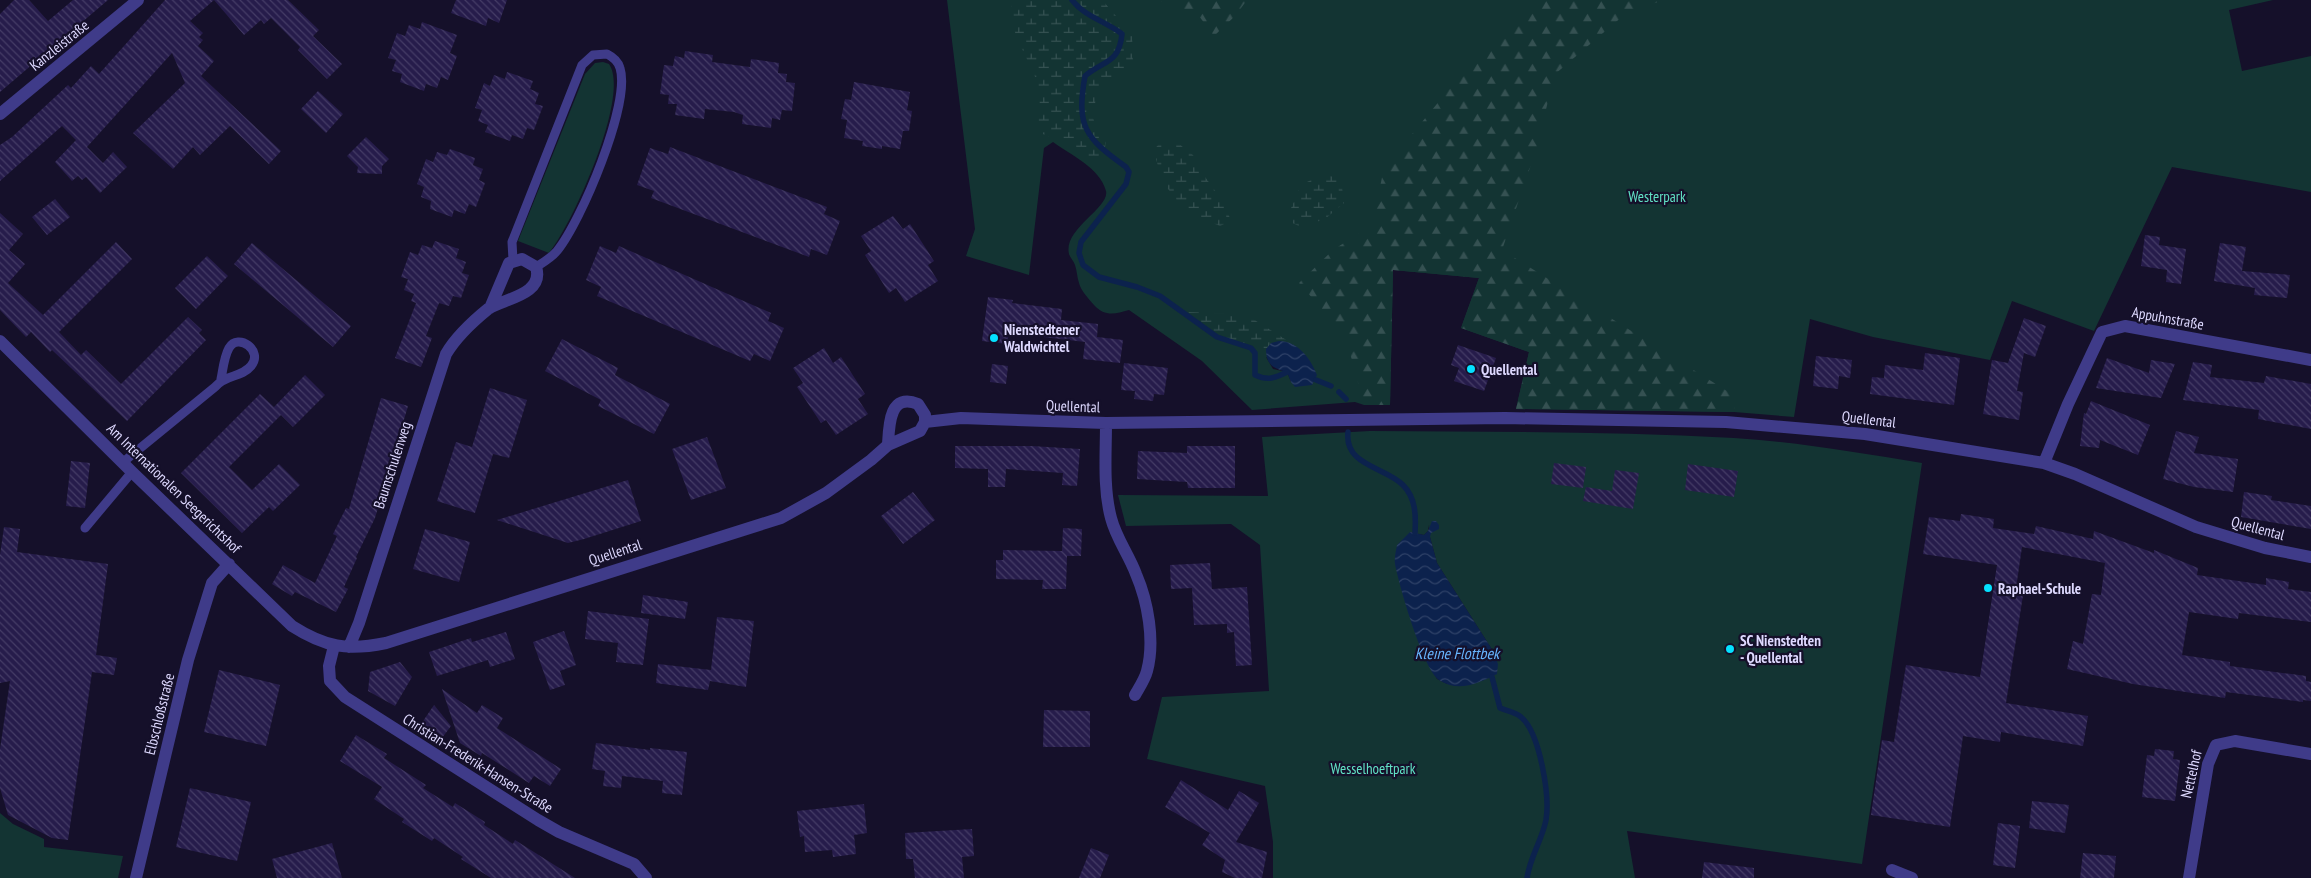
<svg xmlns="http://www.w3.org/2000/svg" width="2311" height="878" font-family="'PT Sans Narrow',sans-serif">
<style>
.green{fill:#133433;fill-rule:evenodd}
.forest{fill:url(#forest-firs)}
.wetland{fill:url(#wetland-marsh)}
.water{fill:url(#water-waves)}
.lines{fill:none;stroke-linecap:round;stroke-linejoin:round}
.stream{stroke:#0c224d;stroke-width:5.5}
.building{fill:url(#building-back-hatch)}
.service{stroke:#3f3b89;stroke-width:9}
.minor{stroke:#3f3b89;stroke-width:12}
.poi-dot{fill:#05e1ff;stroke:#15102a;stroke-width:2}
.labels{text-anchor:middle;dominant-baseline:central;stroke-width:4.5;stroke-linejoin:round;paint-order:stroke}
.street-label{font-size:15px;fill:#ded9ff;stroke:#15102a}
.park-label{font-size:15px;fill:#61e2c5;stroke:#15102a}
.poi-label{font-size:15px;font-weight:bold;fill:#ded9ff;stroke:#15102a;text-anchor:start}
.water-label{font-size:16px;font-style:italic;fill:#67b5ff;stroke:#15102a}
</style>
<defs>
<pattern id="forest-firs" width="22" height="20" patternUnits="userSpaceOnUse" patternTransform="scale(1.25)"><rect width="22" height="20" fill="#133433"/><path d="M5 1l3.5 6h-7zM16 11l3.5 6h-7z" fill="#355152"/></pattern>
<pattern id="wetland-marsh" width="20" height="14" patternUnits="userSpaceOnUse" patternTransform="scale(1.25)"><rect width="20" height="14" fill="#133433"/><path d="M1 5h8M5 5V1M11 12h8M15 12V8" fill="none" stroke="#355152"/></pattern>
<pattern id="water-waves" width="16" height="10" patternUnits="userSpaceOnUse" patternTransform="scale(1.25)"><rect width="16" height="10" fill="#0c224d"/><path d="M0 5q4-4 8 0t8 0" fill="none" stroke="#2f4268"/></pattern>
<pattern id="building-back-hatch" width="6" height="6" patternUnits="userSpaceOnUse" patternTransform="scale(1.25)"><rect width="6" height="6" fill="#261c4b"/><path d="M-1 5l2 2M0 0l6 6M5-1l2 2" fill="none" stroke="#453c66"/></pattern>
</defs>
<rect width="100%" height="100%" fill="#15102a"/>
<path class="green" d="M947,0H2273L2229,10L2242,71L2311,56V192L2172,167L2094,331L2012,301L1990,360L1873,337L1810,319L1794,417L1734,412L1516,409L1529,352L1461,328L1479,278L1393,270L1390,405H1364L1355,402L1252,410L1202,361L1129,310C1115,314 1105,317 1094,305C1089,299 1081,291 1079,283C1077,277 1077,271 1075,265C1074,261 1070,258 1069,254C1063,229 1110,208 1106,191C1100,168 1071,155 1053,142L1044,148L1029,275L966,256L975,229ZM1266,357L1312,385L1291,382L1287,372L1273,369Z
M603,62L609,64C631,95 572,225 549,253L518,241L585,74L595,63Z
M1370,431C1491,432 1613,431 1734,438C1797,442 1859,453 1922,463L1862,864L1627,831L1635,878H1273V842L1265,786L1147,759L1162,697L1269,691L1260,545L1231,524L1126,526L1118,495L1268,496L1262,437ZM1429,525L1430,537L1437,563L1493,651L1447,684L1437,679L1423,654L1404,594L1410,532L1424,535L1428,531Z
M0,813L13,824L44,839V847L123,856L118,878H0Z"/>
<path class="forest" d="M1160,0H1247L1235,16L1214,36L1199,16L1177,14Z
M1538,0H1663L1624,15L1554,75L1538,144L1502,250L1735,396L1734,412L1516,409L1529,352L1461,328L1479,278L1393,270L1390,405H1364L1350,353L1322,309L1299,283L1333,250L1372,225L1384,168L1460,76Z"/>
<path class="wetland" d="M1013,0H1102L1132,34L1133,62L1125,73L1108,81L1098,90L1092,117L1106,143L1104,151L1092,162L1060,141L1038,132C1038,118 1042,98 1038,85C1031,60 1004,27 1013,0Z
M1162,140L1179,144L1193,155L1200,170L1224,203L1231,221L1220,226C1179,210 1163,193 1154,150Z
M1323,174L1341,179L1344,203L1325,219L1301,227L1286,220L1301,185Z
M1185,312L1245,314L1296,346L1287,341L1266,349V357L1251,348L1217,337Z"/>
<path class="water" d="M1279,341C1298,341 1311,359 1317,375L1312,385L1295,387L1291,382L1287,372C1273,368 1266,365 1266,349L1271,343Z
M1432,521H1436L1439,525V529L1431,533L1430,537L1437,563L1493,651L1498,664L1497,674C1479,683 1458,693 1439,680C1423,669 1399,585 1395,564C1394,558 1396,551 1397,545L1410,532L1424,535L1428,531Z"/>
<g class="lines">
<path class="stream" d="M1072,0C1086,18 1106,21 1122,34C1119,64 1104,60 1085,76C1076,126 1085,138 1126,167L1129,172L1126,184L1081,242L1079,253L1083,265L1099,277L1137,287L1160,296L1217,337L1251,348L1255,353V375C1268,381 1275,378 1287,372
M1316,380L1331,386
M1339,392L1346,399
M1348,432C1344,466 1386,467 1403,485C1416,498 1416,516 1415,533
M1492,677L1500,708C1507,711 1516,712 1521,717C1540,733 1550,796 1546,820C1542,840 1530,857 1527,878"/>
</g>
<path class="building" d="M14,0H29L48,21L73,0H108L0,92V14Z
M165,0H288L319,30L313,36L342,64L327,79L298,50L300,47L271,18L264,24L261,20L244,35L214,0L190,21L203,33L199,37L203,40L198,46L214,61L201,76L281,151L269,164L230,126L200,155L193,147L173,169L133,133L185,83L172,53L87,147L103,163L113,152L127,167L100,193L86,177L82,180L78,176L72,181L55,162L76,140L62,126L0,181V145L12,137L68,85L71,88L91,66L99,74Z
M456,0H507L499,23L488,18L486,26L451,13Z
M422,22L457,35L450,53L457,56L448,80L441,77L437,88L426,84L424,91L400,82L402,74L392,71L396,60L388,58L397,33L405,36L409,25L420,29Z
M685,51L713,55L712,62L750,67L751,59L779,63L778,73L787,74L786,82L795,83L792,111L782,110L780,120L772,118L771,128L742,124L743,115L734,112L705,109L704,119L675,115L677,104H668L669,95L660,94L664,65L673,66L675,56L684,58Z
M507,72L533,81L530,89L539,93L535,104L543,106L534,130L527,128L523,139L512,135L510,141L485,132L488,125L478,121L482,110L475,108L484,83L490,86L494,75L505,79Z
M854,82L910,92L907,110L912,111L909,131H903L900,149L882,146V149L862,146L863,141L844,138L847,120L841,119L845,99L851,100Z
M318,91L343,114L326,133L301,109Z
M366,137L389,159L382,166V174L357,173L358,167L347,156Z
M670,147L827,207L824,214L840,221L827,255L811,249L809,257L651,198L654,191L637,185L650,148L668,154Z
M450,149L475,158L473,165L483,169L479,180L485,183L476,207L469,204L465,214L454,210L452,217L430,209L431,201L421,197L424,187L417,184L426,159L433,162L437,152L447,155Z
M55,199L70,217L47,235L32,217Z
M0,213L23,234L9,250L25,264L8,283L43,315L116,242L132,259L59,332L81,355L86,350L121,384L188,317L202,330L199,333L206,340L127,421L52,350L50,352L31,332L26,337L0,310Z
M893,216L903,229L910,224L934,261L928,265L938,281L905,302L896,288L889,293L865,255L871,251L861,236Z
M2145,235L2160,237L2159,245L2186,249L2181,284L2166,282L2167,270L2141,266Z
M435,241L459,249L456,258L466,262L462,273L469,275L461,298L453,296L449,306L439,303L426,336L432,338L421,367L395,358L416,303L411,301L414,294L404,290L408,279L401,277L410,252L418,255L422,245L432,248Z
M252,243L351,326L333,347L234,264Z
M2220,243L2246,247L2242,271L2290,275L2287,298L2254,295L2255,288L2214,281Z
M600,246L616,253L619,246L771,313L768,321L784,328L770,361L754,354L750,361L597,296L601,287L586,280Z
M207,256L228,276L196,309L175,288Z
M988,297L1013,300L1012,303L1062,309L1061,320L1098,324L1097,337L1123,340L1120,363L1083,359L1085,342L1009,333L1007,344L982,341Z
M2024,318L2046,326L2035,357L2024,353L2017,391L2023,392L2019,420L1983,414L1992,360L2008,363Z
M562,339L618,368L615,375L670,404L654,434L598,406L601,400L545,371Z
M1458,345L1496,358L1484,391L1454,381L1459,368L1451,365Z
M824,348L833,363L841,357L865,394L858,399L868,414L836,435L826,420L821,423L797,387L803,383L793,368Z
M1925,353L1960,358L1954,405L1870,394L1872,377L1884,378L1885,365L1923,370Z
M1816,356L1852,360L1850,378L1839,376L1838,389L1813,386Z
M2107,358L2149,373L2151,360L2175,364L2161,398L2096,388Z
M2193,362L2212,365L2210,377L2264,383L2266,376L2311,384V429L2258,419L2259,410L2183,400Z
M1124,363L1168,368L1164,395L1154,394L1153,401L1134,399L1135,391L1121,390Z
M992,364L1008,366L1006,384L990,382Z
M305,375L325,395L293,427L281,415L229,467L252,490L279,464L300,485L273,511L269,507L242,533L181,473L260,394L274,407Z
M490,388L527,400L509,458L493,454L475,513L437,501L456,442L472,447Z
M381,398L408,406L375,518L356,557L357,558L344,587L348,589L336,612L295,592L292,596L272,584L283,565L315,583L337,536L333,534L346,508L349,509Z
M2091,401L2150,425L2138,455L2100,440L2099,448L2080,446L2084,413L2086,414Z
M2176,431L2199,437L2194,453L2238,459L2233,492L2194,487L2163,479Z
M707,437L726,488L691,500L672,449Z
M955,446H1032L1080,449L1077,486L1062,485L1063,473L1006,469L1005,487H988V469L955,468Z
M1187,446H1235V488H1188L1187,482L1137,479L1138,451L1187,453Z
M71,461L90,463L85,508L66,506Z
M1554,463L1586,467L1583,488L1551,484Z
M1688,464L1738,471L1734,497L1685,490Z
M1615,470L1639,473L1633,509L1583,501L1586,487L1612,491Z
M628,480L641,521L584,539L568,543L497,520Z
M913,492L935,520L903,544L881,516Z
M2244,492L2272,496L2271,500L2311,506V529L2241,517Z
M1961,514L1994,519L1993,528L2034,534L2036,526L2093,539L2094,531L2154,553V550L2198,568L2197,575L2266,585V578L2289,582L2288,589L2311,592V622L2239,613L2238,619L2189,612L2182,655L2230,662V666L2306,676V681L2311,682V701L2303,700V702L2226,692L2225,698L2133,684L2067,669L2073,641L2083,644L2092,594L2101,595L2105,563L2022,547L2016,588L2024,589L2006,703L2088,716L2083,746L2001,732L2000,742L1963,736L1950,827L1871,815L1882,740L1894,742L1906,665L1980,677L1997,565L1923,554L1929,517L1960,521Z
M4,527L20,529L17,552L108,564L96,655L117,658L114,675L92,672L68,840L52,838L8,815L0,788V749L10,681L0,683V555Z
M1063,528L1082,529L1081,556H1067L1066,589H1042L1043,580L996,579V560H1003V550L1062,551Z
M425,529L470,542L459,582L413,569Z
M1210,563L1212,589L1247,587L1252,665L1236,666L1234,632L1227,633V624L1194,625L1192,588L1171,589L1170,565Z
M643,595L688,602L685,619L641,613Z
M588,611L649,619L643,665L616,662L618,643L585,639Z
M717,617L754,621L746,687L710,681L708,690L656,683L658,664L711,670Z
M564,631L576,665L560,671L565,685L550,690L533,642Z
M506,632L515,659L490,667L488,660L437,676L429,652L471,638L472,642Z
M400,662L412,677L395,706L368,691L370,672Z
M219,670L280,685L266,746L204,732Z
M442,689L477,713L482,705L503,718L497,728L561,769L550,786L534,776L529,783L482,753L481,756L460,743Z
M434,705L451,726L442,738L421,724Z
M1044,710L1090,711V747H1043Z
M356,735L387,754L384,758L426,785L423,788L453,807L455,803L485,822L484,825L513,844L515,840L575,878H491L461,859L463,857L434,838L432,841L402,822L404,819L374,799L382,787L340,761Z
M596,743L650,750V748L687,752L682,795L662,793L663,781L622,776L621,788L603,786L605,771L592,769Z
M2155,749L2174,751L2173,759L2180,760L2175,801L2142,797L2147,755L2154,756Z
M1181,780L1228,810L1239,791L1259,803L1236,842L1267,852L1262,878H1235L1222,872L1225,860L1202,845L1210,833L1165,807Z
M190,788L251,802L237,861L176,847Z
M2032,801L2069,805L2065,833L2029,828Z
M864,804L867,833L854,835L856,854L833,857L832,850L805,852L804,836L800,837L797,811Z
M1998,823L2020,826L2015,868L1993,865Z
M972,829L974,856L962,857L964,878H915L913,859H906L905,833Z
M332,843L342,878H277L272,859Z
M1091,848L1109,855L1100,878H1079Z
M2083,853L2116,856L2114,878H2080Z
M1704,862L1754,868V878H1702Z"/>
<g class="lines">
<path class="service" d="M513,260L512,242L582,65L593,55L607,54C613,57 618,61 620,68C631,103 581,222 557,251C551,258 544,262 536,267
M122,463L215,387C226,374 241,378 251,366C264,351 238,332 229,348C224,357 223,369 221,379
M85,528L132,472"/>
<path class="minor" d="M0,114L138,0
M0,341L132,472L292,626C325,647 347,651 386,643L781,518L826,493L871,460L888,445L920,431L925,422V415L918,404C889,392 889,426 888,445
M925,422L961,418L1106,423L1505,418L1726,422L1865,434L2044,463L2075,474L2196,527L2265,548L2311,557
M1106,423C1106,454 1103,488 1111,518C1116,538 1129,555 1136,574C1148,602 1155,641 1147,671C1145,679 1139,688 1135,695
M2044,463L2068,404L2102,332L2125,326L2311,360
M334,646L329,666L330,681L345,697L538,820L559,832L634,864L646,878
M349,647L359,623L446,354C456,337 472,322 488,309C502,299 545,295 536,267L522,259L509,263L490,308
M1892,870L1912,878
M136,878L188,660L212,583L229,564
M2189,878L2208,764L2216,745L2235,741L2311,754"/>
</g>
<g class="poi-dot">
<circle cx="994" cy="338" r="5"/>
<circle cx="1471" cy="369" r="5"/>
<circle cx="1988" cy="588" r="5"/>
<circle cx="1730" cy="649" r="5"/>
</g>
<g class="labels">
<g class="street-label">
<text transform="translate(59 45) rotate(-39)">Kanzleistraße</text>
<text transform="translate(2168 318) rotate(10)">Appuhnstraße</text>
<text transform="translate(1073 406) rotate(2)">Quellental</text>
<text transform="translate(1869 419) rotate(7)">Quellental</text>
<text transform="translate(392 465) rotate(-72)">Baumschulenweg</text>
<text transform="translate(174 488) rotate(44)">Am Internationalen Seegerichtshof</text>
<text transform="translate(2258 528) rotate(15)">Quellental</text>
<text transform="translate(615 552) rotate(-18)">Quellental</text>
<text transform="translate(159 714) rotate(-76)">Elbschloßstraße</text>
<text transform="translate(478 763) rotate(32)">Christian-Frederik-Hansen-Straße</text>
<text transform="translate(2191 774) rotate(-77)">Nettelhof</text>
</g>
<g class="park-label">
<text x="1657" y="196">Westerpark</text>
<text x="1373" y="768">Wesselhoeftpark</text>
</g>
<g class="poi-label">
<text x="1004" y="329">Nienstedtener<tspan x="1004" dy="17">Waldwichtel</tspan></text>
<text x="1481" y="369">Quellental</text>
<text x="1998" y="588">Raphael-Schule</text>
<text x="1740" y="640">SC Nienstedten<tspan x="1740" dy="17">- Quellental</tspan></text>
</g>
<g class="water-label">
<text x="1457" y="653">Kleine Flottbek</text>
</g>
</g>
</svg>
